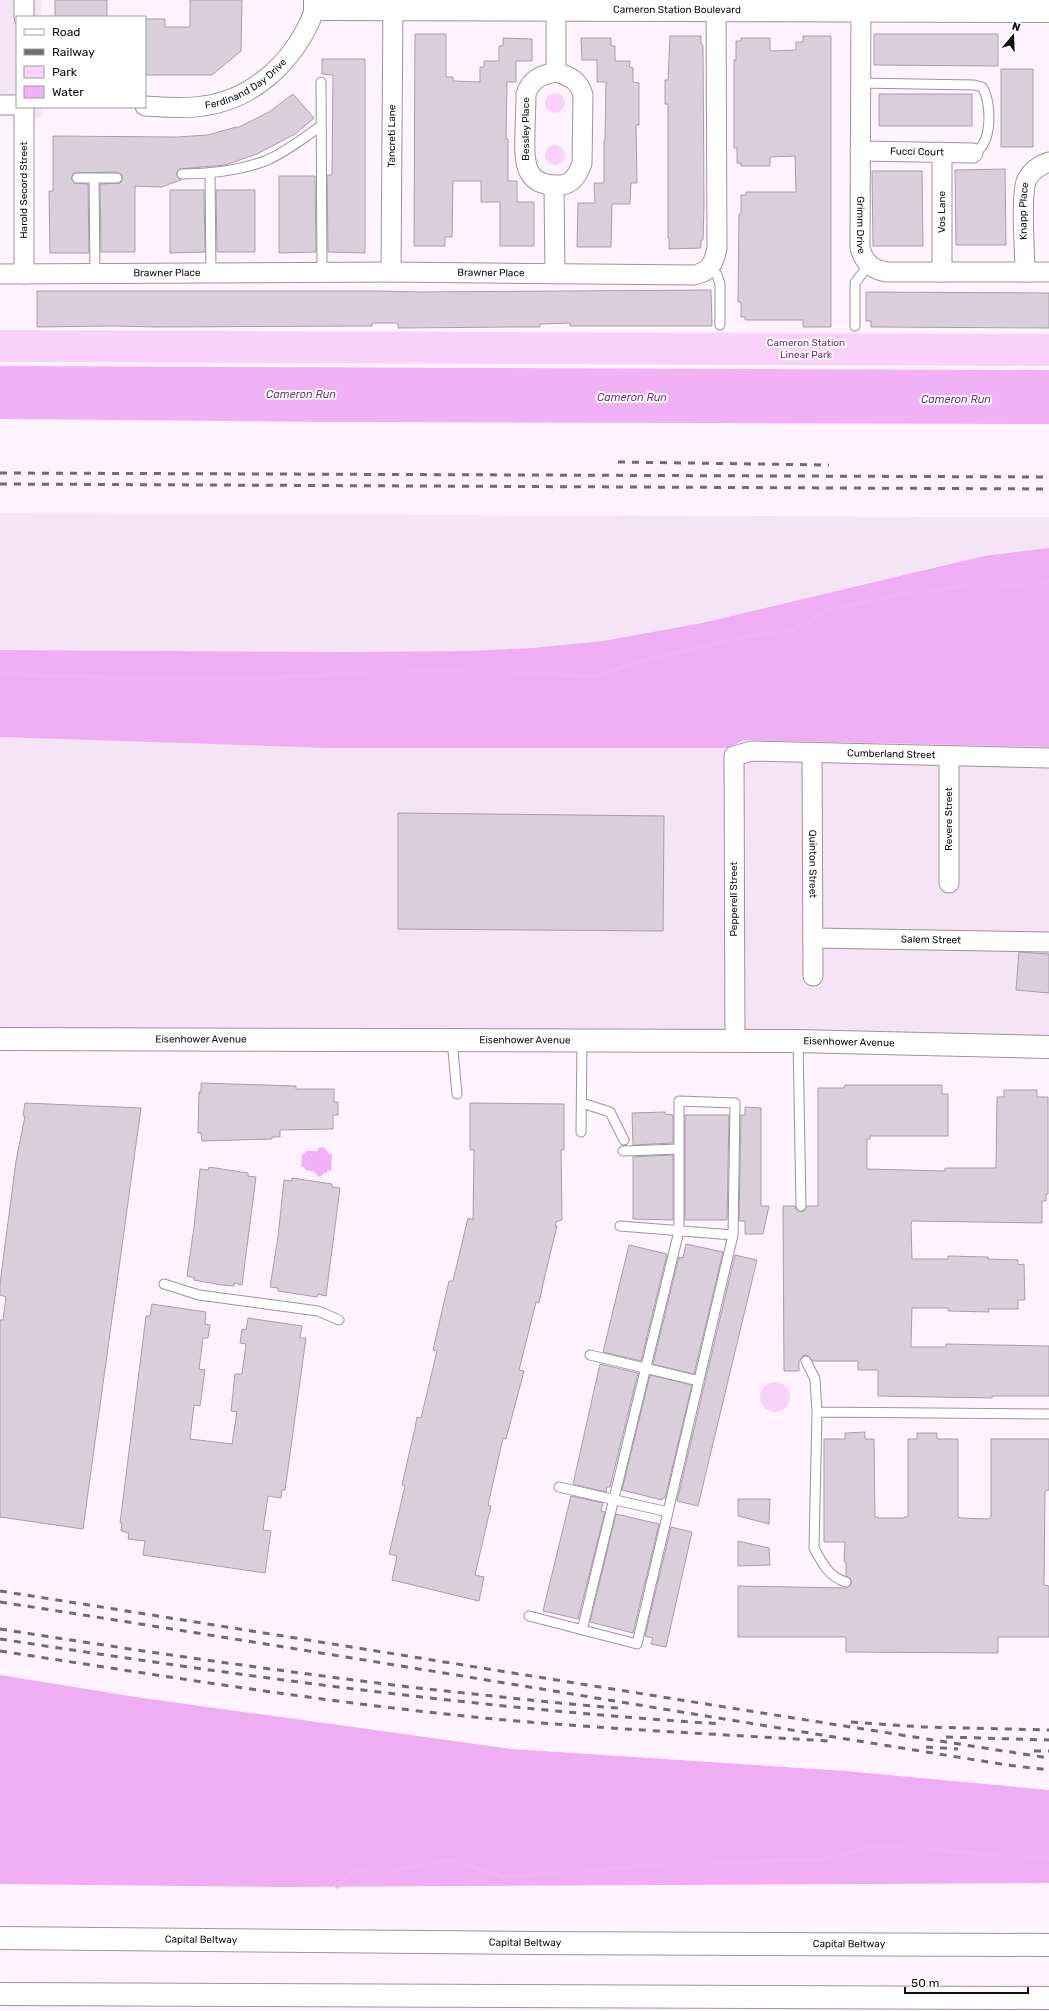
<svg xmlns="http://www.w3.org/2000/svg" width="1049" height="2011" font-family="Rubik,sans-serif">
<style>
.built{fill:#f5e4f6}
.green{fill:#f9d2fc}
.forest{fill:#efadf4}
.water{fill:#f2b0f7}
.lines{fill:none;stroke-linecap:round;stroke-linejoin:round}
.stream{stroke:#f2b0f7;stroke-width:5}
.building{fill:#d9ceda;stroke:#a99ea9}
.service-casing{stroke:#9e939e;stroke-width:11}
.minor-casing{stroke:#9e939e;stroke-width:21}
.tertiary-casing{stroke:#9e939e;stroke-width:24}
.secondary-casing{stroke:#9e939e;stroke-width:24}
.motorway-casing{stroke:#9e939e;stroke-width:24}
.service{stroke:#fff;stroke-width:9}
.minor{stroke:#fff;stroke-width:19}
.tertiary{stroke:#fff;stroke-width:22}
.secondary{stroke:#fff;stroke-width:22}
.motorway{stroke:#fff;stroke-width:22}
.rail{stroke:#726b72;stroke-width:3;stroke-dasharray:7 7;stroke-linecap:butt}
.labels{text-anchor:middle;dominant-baseline:central;stroke-width:4;stroke-linejoin:round;paint-order:stroke}
.street-label{font-size:10px;fill:#0e0a0e;stroke:#fff}
.park-label{font-size:10px;fill:#772a7e;stroke:#fff}
.water-label{font-size:11px;font-style:italic;fill:#7a2e81;stroke:#fff}
</style>
<rect width="100%" height="100%" fill="#fef3ff"/>
<path class="built" d="M0,0H41V17H17V107H42V117L0,116Z
M0,513L1049,517V548L984,556L702,623L603,641L532,648L467,651L345,652L0,650Z
M0,737L327,748H728L744,740L1049,747V1047L0,1039Z"/>
<path class="green" d="M545 103a10 10 0 1 1 20 0a10 10 0 1 1-20 0Z
M545 155a10 10 0 1 1 20 0a10 10 0 1 1-20 0Z
M0,330L1049,334V366L0,362Z
M760 1397a15 15 0 1 1 30 0a15 15 0 1 1-30 0Z"/>
<path class="forest" d="M1049,548V747L744,740L728,748H327L0,737V650L345,652L467,651L532,648L603,641L702,623L984,556Z
M0,1675L136,1697L511,1749L846,1771L1049,1790V1883L283,1887L0,1884Z"/>
<path class="water" d="M0,366L1049,370V424L325,422L0,419Z
M320,1147L325,1148L329,1154H332L331,1171L328,1170L327,1173H324L320,1177L317,1176L315,1172L305,1170L304,1167H301L302,1154H305L306,1151H317Z"/>
<g class="lines">
<path class="stream" d="M0,674L94,677L245,679L431,670L594,676L631,664L741,637L794,630L828,610L897,595L978,584L1020,586L1049,581
M337,1886L356,1870L381,1873L449,1860L504,1877L659,1865L824,1859L875,1845L1049,1859"/>
</g>
<path class="building" d="M55,0H107V17H55Z
M190,0H242L241,51L212,75H145V19H165V27H190Z
M415,34H446V77H453V81L480,82V67H484V61H499V46H503V38L532,39V61H516V82H507L506,139H508V181H517V202H534V246H500V202H481V181H453L452,237H445V246H414Z
M874,34H998V66L874,65Z
M670,36H701V44L703,45L704,206L703,240H701V248L669,249V238H668V104H665V80H668Z
M803,36H831V327H803V320H745V317H741V302H738L739,214H741V195H746V192H796L795,156L770,157V166H741V163H737V148H734V60H736V41H741V38H770V51L796,50V42H803Z
M581,38H611V46H615V61H630L629,67L633,68V82L639,83V125H636L637,183H631L630,204H612L611,247H577L578,203H595L594,183H604V140H605L606,82H597V60H582Z
M322,59H365V253L328,252L327,175H332L333,75L322,74Z
M1001,69H1033V147H1001Z
M293,94L314,118L295,134L257,154L225,165L179,169L176,174L181,180L161,187L135,186V252H101L100,184L120,183L122,181V175L117,172L74,173L71,178L74,183L88,184L89,253H50L49,191H53V136L177,137L208,135L236,127L237,128L269,112Z
M879,94H972V126H879Z
M1005,169L1006,245H956L955,170Z
M872,171H922L923,246H873Z
M279,176H315L316,252L279,253Z
M170,190H204L205,252L170,253Z
M216,190H255V252H217Z
M711,290L712,326H570V323L540,324V327H516L398,328V323H372V326L156,327L111,326L37,327V291H380L418,292Z
M866,292L1049,293V328L871,327V321H866Z
M398,813L664,816L663,931L398,929Z
M1019,952L1049,954V993L1016,990Z
M201,1083L296,1086V1089H334V1102H338V1115H333V1129L280,1130V1137H272V1139L202,1141L201,1133H198L199,1092H201Z
M845,1085H942V1094H948V1136H870V1139H867V1169L945,1171V1168H996L997,1097H1004V1090H1037V1097H1048V1194H1046V1201H1042V1223L912,1221L911,1224L912,1259H948V1256L988,1257V1259L1018,1260V1265L1024,1264L1025,1300H1018V1309H988L989,1312L948,1311V1308H912L911,1344V1347H946V1344L1049,1346V1396H992V1398L878,1396V1370H858V1361H813L807,1355L803,1356L799,1361V1371H784L783,1206H795L796,1209L801,1212L804,1211L807,1206H818V1088H844Z
M25,1103L141,1108L83,1529L0,1517V1320H3L6,1297L0,1295V1284L16,1161L25,1116H23Z
M470,1103L564,1104V1150H561L562,1220L556,1222L555,1226H557L543,1284L539,1303L536,1302L519,1370L524,1371L506,1439L503,1438L488,1505L491,1506L475,1575L484,1577L479,1601L392,1580L397,1556L389,1554L405,1486L402,1485L415,1428L417,1417L421,1418L437,1351L433,1350L449,1281H453L468,1218L473,1220L474,1150H470Z
M745,1107L761,1108V1206H769L763,1234H745V1221H739L741,1115H745Z
M665,1112V1114L673,1115V1143L633,1145L632,1113Z
M685,1115H729L727,1220H685Z
M673,1155V1220L633,1219V1157Z
M209,1167L248,1173V1176L256,1177L242,1285L234,1283V1286L222,1285L194,1280L195,1278L187,1276L194,1227L200,1169L208,1170Z
M292,1178L332,1184V1187L340,1188L326,1296L318,1294L317,1297L278,1291V1288L270,1287L278,1237L284,1180L292,1181Z
M686,1244L723,1252L694,1374L653,1364L679,1257L683,1258Z
M629,1245L667,1254L641,1361L603,1352Z
M735,1255L757,1260L698,1506L677,1501Z
M152,1304L206,1312L205,1324L210,1325L208,1338H203L199,1369L205,1370L200,1406L194,1405L190,1439L232,1444L237,1412L231,1411L235,1374H242L246,1344L240,1343L242,1329L246,1330L248,1318L302,1326L300,1338H306L285,1490H282L281,1498L268,1496L263,1530L271,1531L265,1573L143,1555L145,1541L128,1539L129,1533L121,1531L122,1523H120L146,1316H150Z
M600,1364L638,1373L610,1487H607L606,1492L573,1484Z
M650,1375L692,1385L665,1498H663L662,1500L622,1490Z
M865,1432V1439H874L875,1517H878V1518H904V1517H908V1439H917V1433H937V1439H958V1517L961,1518L988,1519L991,1517V1439H1049V1490L1045,1491L1044,1585L1049,1586V1637H998V1653L846,1652V1637H738V1586L847,1588L851,1584V1579L846,1576V1562H844L845,1542H824V1439H845V1433Z
M571,1496L603,1503L601,1511L605,1512L578,1619L543,1611Z
M738,1499H770L769,1524L738,1516Z
M616,1514L659,1524L633,1633L590,1622Z
M671,1527L692,1532L666,1647L651,1644L653,1638L645,1636Z
M738,1541L769,1548L770,1565L738,1566Z"/>
<g class="lines">
<defs>
<path id="service" d="M321,82L322,273
M860,83L974,85L982,87C992,101 993,147 973,153
M182,174C210,174 238,171 265,161C285,153 303,138 321,126
M210,174L211,273
M77,178H117
M94,178L95,273
M710,268L717,275L720,284V325
M855,326V283L869,264
M452,1040L457,1094
M798,1041L801,1206
M582,1103L610,1112L624,1140
M581,1132L582,1041
M623,1151L679,1149
M620,1226L733,1235
M164,1284L199,1295L318,1311L339,1320
M590,1355L699,1381
M806,1361L815,1379L817,1412
M559,1487L668,1512
M846,1582C829,1577 822,1563 814,1548L817,1412L1049,1414
M529,1616L637,1644L733,1235L735,1103L679,1101V1231L582,1630"/>
<g id="minor">
<path id="s1" d="M861,0L860,248C864,262 872,270 887,272H1049"/>
<path d="M24,17V0"/>
<path d="M556,72C569,76 579,80 583,95L582,163C579,173 572,185 560,185C524,187 524,162 525,134C525,121 526,107 526,94C531,79 541,75 556,72Z"/>
<path d="M556,72V0"/>
<path d="M0,105H17"/>
<path id="s2" d="M145,106C164,107 184,109 203,106C256,99 297,58 315,9"/>
<path id="s3" d="M860,151L973,153"/>
<path d="M942,152V272"/>
<path d="M554,186L555,274"/>
<path id="s4" d="M391,272L393,0"/>
<path id="s5" d="M1025,272C1025,253 1020,194 1027,179C1032,170 1040,165 1049,162"/>
<path id="s6" d="M0,274L391,272L694,275C710,272 714,263 717,248L716,0"/>
<path d="M24,274V107"/>
<path id="s7" d="M812,752L813,976"/>
<path d="M949,883V756"/>
<path id="s8" d="M813,938L1049,942"/>
<path id="s9" d="M735,1041L734,756L752,751L1049,758"/>
</g>
<g id="tertiary">
<path id="s10" d="M315,0V9L1049,11"/>
</g>
<g id="secondary">
<path id="s11" d="M0,1039L796,1041L1049,1047"/>
</g>
<g id="motorway">
<path id="s12" d="M0,1938L533,1943L1049,1945"/>
<path d="M0,1994L1049,1998"/>
</g>
</defs>
<use href="#service" class="service-casing"/>
<use href="#minor" class="minor-casing"/>
<use href="#tertiary" class="tertiary-casing"/>
<use href="#secondary" class="secondary-casing"/>
<use href="#motorway" class="motorway-casing"/>
<use href="#service" class="service"/>
<use href="#minor" class="minor"/>
<use href="#tertiary" class="tertiary"/>
<use href="#secondary" class="secondary"/>
<use href="#motorway" class="motorway"/>
<path class="rail" d="M618,462L829,465
M0,473L1049,477
M0,484L1049,489
M0,1591C350,1646 699,1704 1049,1758
M0,1602C336,1654 671,1711 1007,1765L1049,1770
M0,1629C139,1651 278,1671 418,1688C485,1695 551,1703 618,1708
M0,1639C240,1676 480,1709 723,1724
M0,1651C164,1676 328,1703 494,1719C605,1729 717,1734 828,1741
M851,1722L923,1727L1049,1730
M946,1737L1049,1740
M926,1747L958,1749
M1034,1751H1049"/>
</g>
<g class="labels">
<g class="street-label">
<text stroke="none"><textPath href="#s10" startOffset="371">Cameron Station Boulevard</textPath></text>
<text stroke="none"><textPath href="#s2" startOffset="107">Ferdinand Day Drive</textPath></text>
<text transform="translate(526 129) rotate(-90)">Bessley Place</text>
<text stroke="none"><textPath href="#s4" startOffset="136">Tancreti Lane</textPath></text>
<text stroke="none"><textPath href="#s3" startOffset="57">Fucci Court</textPath></text>
<text transform="translate(24 190) rotate(-90)">Harold Secord Street</text>
<text stroke="none"><textPath href="#s5" startOffset="61">Knapp Place</textPath></text>
<text transform="translate(942 212) rotate(-90)">Vos Lane</text>
<text stroke="none"><textPath href="#s1" startOffset="225">Grimm Drive</textPath></text>
<text stroke="none"><textPath href="#s6" startOffset="167">Brawner Place</textPath></text>
<text stroke="none"><textPath href="#s6" startOffset="491">Brawner Place</textPath></text>
<text stroke="none"><textPath href="#s9" startOffset="443">Cumberland Street</textPath></text>
<text transform="translate(949 819) rotate(-90)">Revere Street</text>
<text stroke="none"><textPath href="#s7" startOffset="112">Quinton Street</textPath></text>
<text transform="translate(734 899) rotate(-90)">Pepperell Street</text>
<text stroke="none"><textPath href="#s8" startOffset="118">Salem Street</textPath></text>
<text stroke="none"><textPath href="#s11" startOffset="201">Eisenhower Avenue</textPath></text>
<text stroke="none"><textPath href="#s11" startOffset="525">Eisenhower Avenue</textPath></text>
<text stroke="none"><textPath href="#s11" startOffset="849">Eisenhower Avenue</textPath></text>
<text stroke="none"><textPath href="#s12" startOffset="201">Capital Beltway</textPath></text>
<text stroke="none"><textPath href="#s12" startOffset="525">Capital Beltway</textPath></text>
<text stroke="none"><textPath href="#s12" startOffset="849">Capital Beltway</textPath></text>
</g>
<g class="park-label">
<text x="806" y="343">Cameron Station<tspan x="806" dy="12">Linear Park</tspan></text>
</g>
<g class="water-label">
<text x="301" y="394">Cameron Run</text>
<text x="632" y="397">Cameron Run</text>
<text x="956" y="399">Cameron Run</text>
</g>
</g>
<rect x="16" y="16" width="130" height="92" fill="#ffffff" stroke="#9f9d9f"/>
<rect x="24" y="29" width="20" height="6" fill="#ffffff" stroke="#9f9d9f"/>
<text x="52" y="36" font-size="12" fill="#0e0a0e">Road</text>
<rect x="24" y="49" width="20" height="6" fill="#726b72" stroke="#9f9d9f"/>
<text x="52" y="56" font-size="12" fill="#0e0a0e">Railway</text>
<rect x="24" y="66" width="20" height="12" fill="#f9d2fc" stroke="#9f9d9f"/>
<text x="52" y="76" font-size="12" fill="#0e0a0e">Park</text>
<rect x="24" y="86" width="20" height="12" fill="#f2b0f7" stroke="#9f9d9f"/>
<text x="52" y="96" font-size="12" fill="#0e0a0e">Water</text>
<g transform="translate(1013 36) rotate(19)" stroke="#ffffff" stroke-width="3" paint-order="stroke">
<path d="M0-3L7 15L0 10L-7 15Z" fill="#0e0a0e"/>
<text y="-6" font-size="11" font-weight="bold" text-anchor="middle" fill="#0e0a0e">N</text>
</g>
<path d="M905 1987v6h123v-6" fill="none" stroke="#0e0a0e" stroke-width="2"/>
<text x="911" y="1987" font-size="12" fill="#0e0a0e" stroke="#ffffff" stroke-width="3" paint-order="stroke">50 m</text>
</svg>
